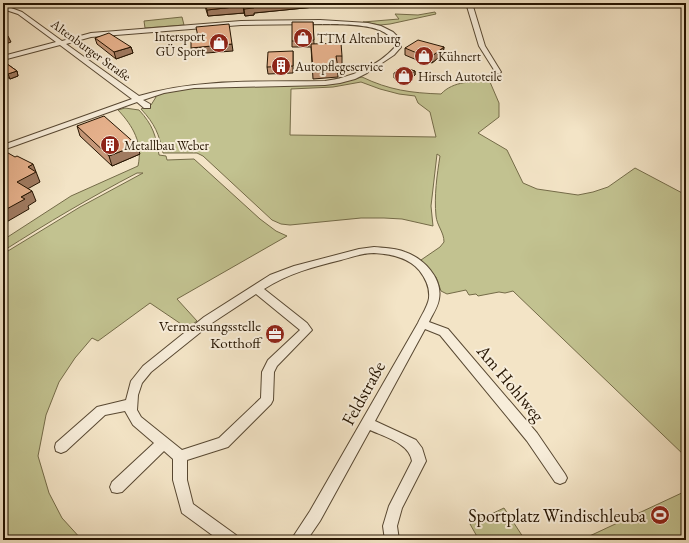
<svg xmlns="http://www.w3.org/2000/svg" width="689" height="543" font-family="'EB Garamond',serif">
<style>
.green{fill:#c2c290;stroke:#746b48;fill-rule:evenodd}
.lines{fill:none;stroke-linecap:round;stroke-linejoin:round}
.street-casing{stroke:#584832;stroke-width:2}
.primary-casing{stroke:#251401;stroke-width:2}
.street{fill:#f7edda;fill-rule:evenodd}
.primary{fill:#f3e4c6;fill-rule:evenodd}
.wall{fill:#c59778;stroke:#251401}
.shaded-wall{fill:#a07b61;stroke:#251401}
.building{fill:#e5b08b;stroke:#251401}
.labels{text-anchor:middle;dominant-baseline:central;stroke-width:4;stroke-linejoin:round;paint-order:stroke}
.far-poi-label{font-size:13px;fill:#251401;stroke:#f7edda;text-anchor:start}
.far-street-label{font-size:13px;fill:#251401;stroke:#f7edda}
.poi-label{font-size:15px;fill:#251401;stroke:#f7edda;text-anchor:end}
.near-street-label{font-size:18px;fill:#251401;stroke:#f7edda}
.near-poi-label{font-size:18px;fill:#251401;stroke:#f7edda;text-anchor:end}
</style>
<rect width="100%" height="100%" fill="#f3e4c6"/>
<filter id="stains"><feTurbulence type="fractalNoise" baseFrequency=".005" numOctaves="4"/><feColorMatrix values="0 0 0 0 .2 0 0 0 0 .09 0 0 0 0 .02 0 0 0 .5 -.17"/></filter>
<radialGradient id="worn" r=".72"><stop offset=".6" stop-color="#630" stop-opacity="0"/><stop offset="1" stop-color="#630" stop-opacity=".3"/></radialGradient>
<path class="green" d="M435,12L436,14L390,24L380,25L363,22L399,19L395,14L418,15Z
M182,17L184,25L145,28L144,21Z
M362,77C389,90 411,93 441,94C453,81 473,81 490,82L499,103V117L478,133L507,150L523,183L537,189L578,195L593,192L608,187L635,168L686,195V457L513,291L505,293L499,292L478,296L476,294L469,295L466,290L447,294L441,291L436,277L421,262V260L440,247L444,242C444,232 437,226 436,216C434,196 437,175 440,156L437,154L431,206L433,226L402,219L384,218H361L290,225L281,224L272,220L203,156L197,153H163C159,134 155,124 141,109L151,105L156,97L155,95L188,88L333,84ZM361,82L380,89L399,94L415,96L418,103L430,112L436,137L290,135L291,89L333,87Z
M125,108L139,110C153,125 156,136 159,155L166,156L167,160L194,159L260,219L276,231L287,236L177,299L197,321L187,328L150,303L98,341L92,338L75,358L59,382L46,415L38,456L49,493L62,518L82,540H3V254L80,207L143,173H137C91,197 47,223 3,251V240L71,196L138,166C143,143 133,126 118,110Z
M686,491V540H581Z
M504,508L525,540H479L470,524Z"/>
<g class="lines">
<defs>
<path id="street" d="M466,3H472L485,46L501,72L500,73H496L479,46Z
M3,5L22,12L62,41L91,33L241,21L320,20L368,23L381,26L393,32L399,38L401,47L394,55L367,73L355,79L340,83L325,85L194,88L164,93L143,100L150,104V108H144L137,102L3,150V145L132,99L60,45L3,60V56L56,42L18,14L3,9ZM320,24C340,25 392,21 395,47C378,66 350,78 325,81C263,82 198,78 139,96L66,44L91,37L241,25Z
M374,247C384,248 396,248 405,252C423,258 443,278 439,299C438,307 432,315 429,322L448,329L537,433L565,474L567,478L565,482L560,484L555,482L527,441L440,335L425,329L375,421L416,440L422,448L426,461L402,508L397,526L399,540H385L383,526L389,506L412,461C409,443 385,437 370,430L320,521L307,540H291L310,511L418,323C421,316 428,306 429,298C430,287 426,279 419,270C408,257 390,254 374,253C363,253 352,257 341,260C313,267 289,273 264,289L307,323L312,330L277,366L274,372L273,400L271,404L228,447L187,460V480L193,504L236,535L238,540H219L182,513L173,480V459L164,451L122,492L117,493L112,492L110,487L112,482L154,443L133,425L125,411L105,415L66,451L61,453L56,451L55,447L56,443L97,407L126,400L131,381L143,366L204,317L270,275L294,266L359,249ZM256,294L300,330L268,360L262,372L261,398L219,438L182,450L141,417L137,410L138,395L142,383L151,372L212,323Z"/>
<path id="primary" d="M3,3H20L18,5L3,9Z"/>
</defs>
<use href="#street" class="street-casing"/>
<use href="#primary" class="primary-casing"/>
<use href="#street" class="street"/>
<use href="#primary" class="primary"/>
</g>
<path class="wall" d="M204,3H335V5L254,13V15L245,16L244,13L208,16Z
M313,22L314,44L342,56V65H337L338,77L313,79L311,47H292V41Z
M95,38L131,47L133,53L116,59L97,44Z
M444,47L443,54L432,63L426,61L424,63L405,55V48Z
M293,51V73L268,74L267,67Z
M3,61L17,71L18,76L10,79L3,74Z
M415,71V75L406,82L394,78V73Z
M77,126L140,154L112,166L80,136Z"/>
<path class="shaded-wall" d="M291,3H335V5L254,13V15L245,16L244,9L253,7Z
M243,6L244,13L208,16L207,10Z
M8,36L11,42L3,45V37Z
M232,44L233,51L193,54L191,48Z
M131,47L133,53L116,59L114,52Z
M444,47L443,54L432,63V56Z
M427,54L426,61L424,63V56Z
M17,71L18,76L10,79L8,74Z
M415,71V75L406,82L407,77Z
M137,145L140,154L112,166L109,156Z
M33,164L40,182L22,192L17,182L28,167Z
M32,191L36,201L28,206L29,209L3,224V211L21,197Z"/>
<path class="building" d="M205,3H291L253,7L254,8L244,9L243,6L207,10Z
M292,22H313L314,40L292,41Z
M229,24L232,44L191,48V37H198L196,27Z
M3,31L8,36L3,37Z
M109,33L131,47L114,52L95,38Z
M418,40L444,47L432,56L427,54L424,56L405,48Z
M341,43L342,56H336L338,68L313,70L311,44Z
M293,51V66L267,67L268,52Z
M3,61L17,71L8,74L3,70Z
M403,67L415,71L407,77L394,73Z
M104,116L137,145L109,156L77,126Z
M3,150L15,157L17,156L33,164L28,167L36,172L17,182L32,191L21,197L25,199L3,211Z"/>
<defs>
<symbol id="shop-disc" viewBox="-11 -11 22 22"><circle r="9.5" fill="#8f2418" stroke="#f7edda"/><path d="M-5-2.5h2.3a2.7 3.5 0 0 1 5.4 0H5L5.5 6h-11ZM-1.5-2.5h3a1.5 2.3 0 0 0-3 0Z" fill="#fff"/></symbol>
<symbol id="building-disc" viewBox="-11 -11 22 22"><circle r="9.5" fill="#8f2418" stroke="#f7edda"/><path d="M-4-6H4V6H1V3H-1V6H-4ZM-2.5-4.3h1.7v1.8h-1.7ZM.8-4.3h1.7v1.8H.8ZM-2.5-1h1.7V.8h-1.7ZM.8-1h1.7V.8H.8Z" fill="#fff"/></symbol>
<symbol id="office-disc" viewBox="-11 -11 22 22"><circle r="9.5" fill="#8f2418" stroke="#f7edda"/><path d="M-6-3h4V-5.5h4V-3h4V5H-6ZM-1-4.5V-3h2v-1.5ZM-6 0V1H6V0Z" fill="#fff"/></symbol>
<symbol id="stadium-disc" viewBox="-11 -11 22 22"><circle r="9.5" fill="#8f2418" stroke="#f7edda"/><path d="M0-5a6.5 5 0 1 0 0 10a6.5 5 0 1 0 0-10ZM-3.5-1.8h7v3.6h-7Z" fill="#fff"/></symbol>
</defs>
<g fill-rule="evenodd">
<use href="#shop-disc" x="292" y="27" width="22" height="22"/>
<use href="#shop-disc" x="208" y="32" width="22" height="22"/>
<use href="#shop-disc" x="413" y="45" width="22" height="22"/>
<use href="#building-disc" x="270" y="55" width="22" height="22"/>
<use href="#shop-disc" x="393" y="65" width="22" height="22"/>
<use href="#building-disc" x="99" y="134" width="22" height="22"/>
<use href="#office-disc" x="264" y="323" width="22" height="22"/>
<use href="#stadium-disc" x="649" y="504" width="22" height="22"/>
</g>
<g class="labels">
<g class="far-poi-label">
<text x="205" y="36" text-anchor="end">Intersport<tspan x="205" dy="15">GÜ Sport</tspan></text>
<text x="317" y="38">TTM Altenburg</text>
<text x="438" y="56">Kühnert</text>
<text x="295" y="66">Autopflegeservice</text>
<text x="418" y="76">Hirsch Autoteile</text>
<text x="124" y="145">Metallbau Weber</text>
</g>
<g class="far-street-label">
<text transform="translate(91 50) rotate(36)">Altenburger Straße</text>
</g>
<g class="poi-label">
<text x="261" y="325">Vermessungsstelle<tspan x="261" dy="17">Kotthoff</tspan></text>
</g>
<g class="near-street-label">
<text transform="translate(511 383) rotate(50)">Am Hohlweg</text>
<text transform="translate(363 393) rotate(-61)">Feldstraße</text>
</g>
<g class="near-poi-label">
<text x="646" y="515">Sportplatz Windischleuba</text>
</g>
</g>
<rect width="689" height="543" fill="none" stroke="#f3e4c6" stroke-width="16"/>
<rect x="4" y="4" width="681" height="535" fill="none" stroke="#251401" stroke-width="2"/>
<rect x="8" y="8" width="673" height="527" fill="none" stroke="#251401"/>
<rect width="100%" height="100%" filter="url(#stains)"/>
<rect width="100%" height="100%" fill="url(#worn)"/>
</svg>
